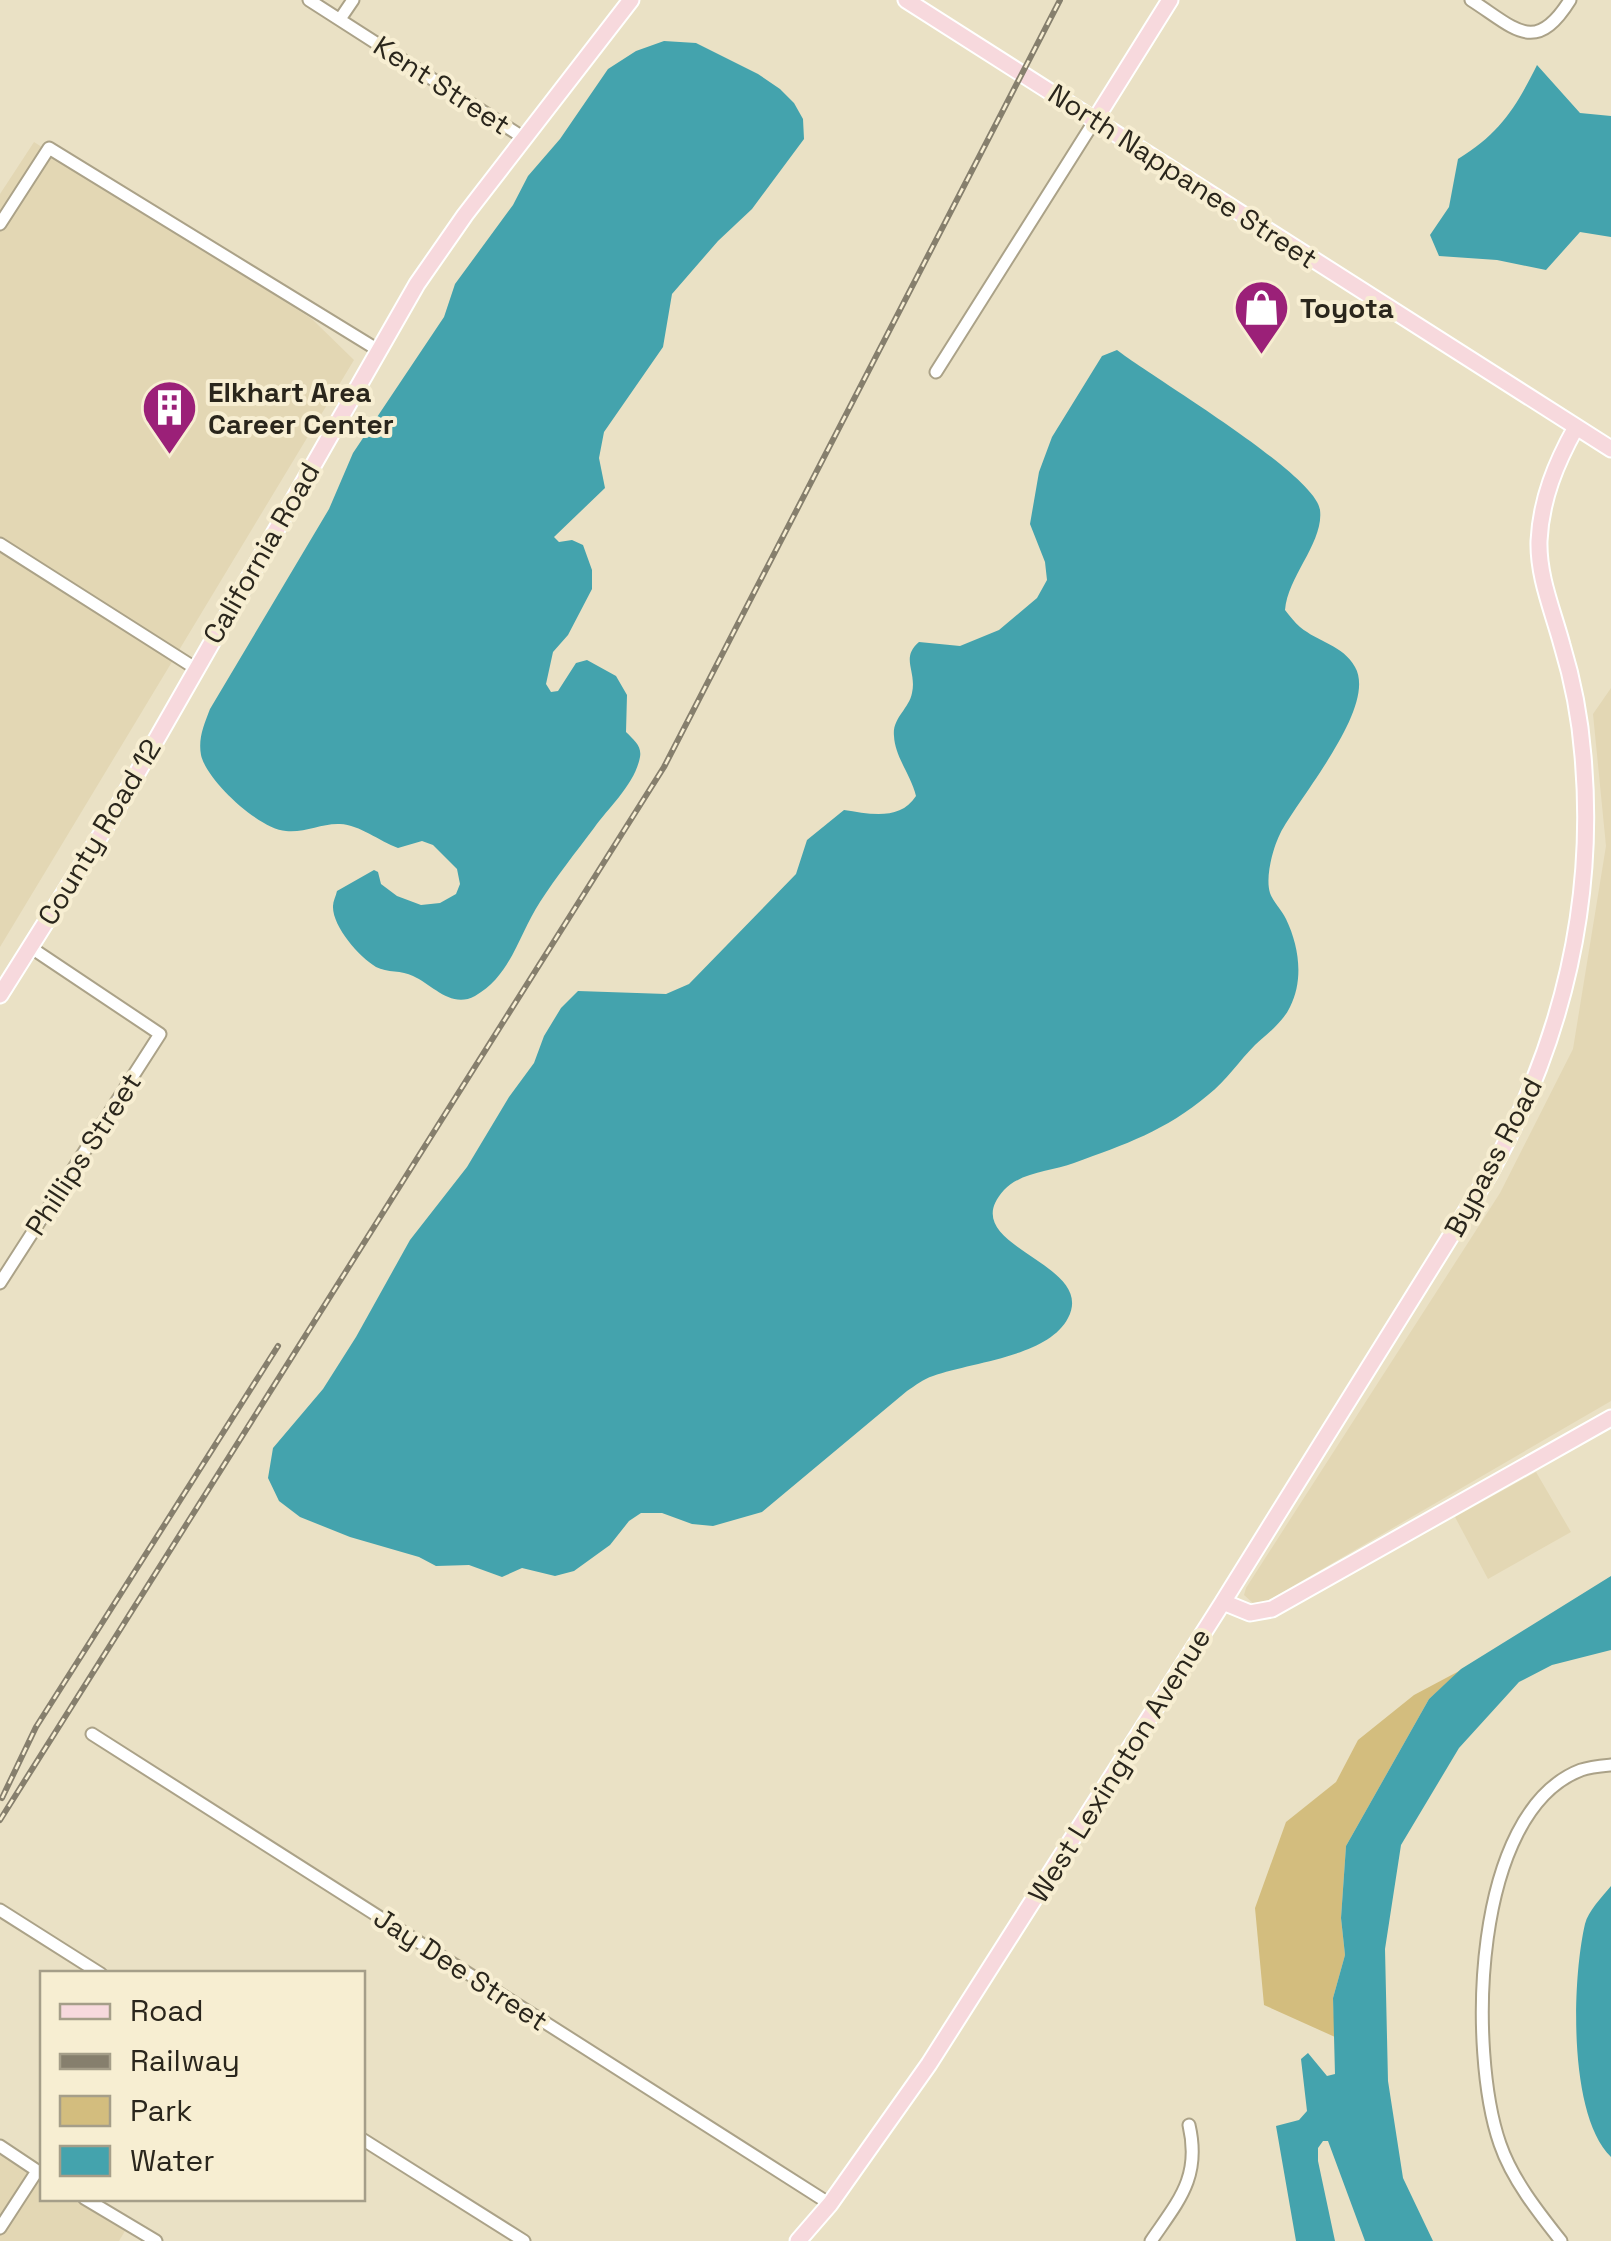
<svg xmlns="http://www.w3.org/2000/svg" width="1611" height="2241" font-family="'Space Grotesk',sans-serif">
<style>
.built{fill:#e3d7b4}
.green{fill:#d3bd7e}
.water{fill:#44a3ad}
.lines{fill:none;stroke-linecap:round;stroke-linejoin:round}
.minor-casing{stroke:#aba288;stroke-width:15}
.major-casing{stroke:#fff;stroke-width:19}
.minor{stroke:#fff;stroke-width:11}
.major{stroke:#f7d9dd;stroke-width:15}
.rail-casing{stroke:#867f6d;stroke-width:6}
.rail{stroke:#f7eed2;stroke-width:2.5;stroke-dasharray:8;stroke-linecap:butt}
.labels{text-anchor:middle;dominant-baseline:central;stroke-width:8;stroke-linejoin:round;paint-order:stroke}
.street-label{font-size:28px;fill:#2a261c;stroke:#f7eed2}
.poi-label{font-size:28px;font-weight:bold;fill:#2a261c;stroke:#f7eed2;text-anchor:start}
</style>
<rect width="100%" height="100%" fill="#eae1c5"/>
<path class="built" d="M34,142L312,319L354,360L0,947V194Z
M1611,688V1401L1269,1600L1254,1604L1244,1595L1246,1588L1500,1193L1573,1049L1606,846L1593,714Z
M1536,1472L1571,1532L1488,1579L1455,1517Z
M0,2154L42,2180V2198L72,2199L125,2231L119,2241H0Z"/>
<path class="green" d="M1461,1670L1429,1699L1346,1846L1341,1918L1345,1955L1333,1998L1335,2037L1264,2005L1255,1908L1286,1822L1336,1782L1358,1740L1414,1695Z"/>
<path class="water" d="M664,41L696,43L758,74L780,89L794,103L803,119L804,139L752,209L718,241L672,294L663,347L604,432L599,458L605,488L554,537L559,542L572,540L583,545L592,570V589L568,635L553,652L546,684L551,692L558,691L576,663L587,660L616,676L627,695L626,732C634,740 642,746 640,757C635,784 609,807 594,828C576,852 556,877 540,902C519,934 511,976 475,996C451,1009 433,985 413,976C402,970 387,973 376,967C359,957 332,926 333,906C333,901 336,896 337,891L374,870L378,872L381,884L397,896L421,905L440,903L456,894L460,884L457,869L433,845L422,841L398,848C379,841 360,825 340,824C322,823 305,833 286,831C259,829 207,781 201,755C198,738 204,725 210,709L329,509L353,453L444,317L455,284L513,205L528,176L560,139L608,69L636,51Z
M1537,65L1580,113L1611,116V237L1580,232L1546,270L1497,260L1439,256L1430,235L1449,207L1458,159C1500,133 1515,109 1537,65Z
M1117,350C1153,378 1316,474 1320,510C1324,542 1288,576 1285,610C1290,616 1295,623 1300,627C1318,642 1343,645 1355,667C1378,707 1298,798 1280,834C1273,848 1265,877 1270,893C1273,902 1282,910 1286,919C1299,946 1304,979 1290,1007C1283,1022 1267,1034 1255,1045C1239,1061 1226,1081 1208,1095C1165,1131 1126,1144 1074,1163C1052,1171 1021,1172 1004,1190C952,1247 1098,1261 1068,1318C1048,1357 971,1362 933,1376C923,1379 915,1386 907,1391L762,1512L713,1526L692,1524L662,1513H641L629,1521L610,1545L574,1571L555,1576L522,1568L502,1577L469,1565L436,1566L419,1557L350,1537L300,1517L279,1501L268,1478L273,1448L323,1389L356,1337L410,1240L467,1167L509,1097L534,1063L544,1036L561,1008L578,991L666,994L689,984L796,874L807,840L844,810C870,814 900,821 916,796C911,775 895,757 894,736C892,718 909,709 912,693C917,671 900,658 919,642L960,646L999,630L1037,598L1047,580L1045,562L1030,524L1039,472L1052,437L1102,356Z
M1611,1576V1650L1552,1665L1519,1682L1459,1748L1401,1845L1385,1949L1388,2081L1403,2178L1433,2241H1365L1328,2141H1323L1318,2148V2161L1335,2241H1296L1276,2126L1299,2120L1307,2111L1301,2059L1308,2053L1327,2076L1335,2074L1333,1998L1345,1955L1341,1918L1346,1846L1429,1699L1461,1669Z
M1611,1886V2157C1568,2115 1572,1980 1585,1924C1588,1911 1602,1897 1611,1886Z"/>
<g class="lines">
<defs>
<path id="minor" d="M309,0L524,138
M1471,0C1515,28 1535,56 1570,0
M340,19L353,0
M0,224L49,148L378,350
M936,372L1095,120
M0,544L195,668
M0,1283L160,1034L30,947
M92,1734L830,2204
M0,1910L101,1974
M362,2139L524,2241
M0,2146L42,2174
M84,2198L156,2241
M0,2228L37,2171
M1151,2241C1179,2200 1201,2177 1189,2125
M1561,2241C1538,2212 1512,2179 1500,2144C1468,2052 1471,1812 1581,1770C1590,1767 1601,1766 1611,1765"/>
<path id="major" d="M906,0L1611,449
M1095,120L1170,0
M0,995L112,817L417,284L465,215L631,0
M1223,1602L1490,1173C1561,1044 1596,904 1583,756C1580,718 1573,681 1562,645C1553,611 1538,577 1539,541C1541,499 1556,463 1576,427
M798,2241L830,2204L929,2064L1223,1602L1250,1613L1272,1609L1611,1418"/>
</defs>
<use href="#minor" class="minor-casing"/>
<use href="#major" class="major-casing"/>
<use href="#minor" class="minor"/>
<use href="#major" class="major"/>
<defs>
<path id="rail" d="M2,1798L36,1727L278,1346
M0,1820L664,767L1060,0"/>
</defs>
<use href="#rail" class="rail-casing"/>
<use href="#rail" class="rail"/>
</g>
<defs>
<symbol id="shop-pin" viewBox="-11 -11 22 30"><path d="M0 17L-7.5 6A9.5 9.5 0 1 1 7.5 6Z" fill="#9b2078" stroke="#f7eed2"/><path d="M-5-2.5h2.3a2.7 3.5 0 0 1 5.4 0H5L5.5 6h-11ZM-1.5-2.5h3a1.5 2.3 0 0 0-3 0Z" fill="#fff"/></symbol>
<symbol id="building-pin" viewBox="-11 -11 22 30"><path d="M0 17L-7.5 6A9.5 9.5 0 1 1 7.5 6Z" fill="#9b2078" stroke="#f7eed2"/><path d="M-4-6H4V6H1V3H-1V6H-4ZM-2.5-4.3h1.7v1.8h-1.7ZM.8-4.3h1.7v1.8H.8ZM-2.5-1h1.7V.8h-1.7ZM.8-1h1.7V.8H.8Z" fill="#fff"/></symbol>
</defs>
<g fill-rule="evenodd">
<use href="#shop-pin" x="1230" y="276" width="63" height="86"/>
<use href="#building-pin" x="138" y="376" width="63" height="86"/>
</g>
<g class="labels">
<g class="street-label">
<text transform="translate(442 85) rotate(33)">Kent Street</text>
<text transform="translate(1183 176) rotate(33)">North Nappanee Street</text>
<text transform="translate(261 553) rotate(-60)">California Road</text>
<text transform="translate(99 832) rotate(-59)">County Road 12</text>
<text transform="translate(83 1154) rotate(-57)">Phillips Street</text>
<text transform="translate(1493 1157) rotate(-62)">Bypass Road</text>
<text transform="translate(1119 1765) rotate(-58)">West Lexington Avenue</text>
<text transform="translate(461 1969) rotate(33)">Jay Dee Street</text>
</g>
<g class="poi-label">
<text x="1300" y="308">Toyota</text>
<text x="208" y="392">Elkhart Area<tspan x="208" dy="32">Career Center</tspan></text>
</g>
</g>
<rect x="40" y="1971" width="325" height="230" fill="#f7eed2" stroke="#a59e89" stroke-width="2.5"/>
<rect x="60" y="2004" width="50" height="15" fill="#f7d9dd" stroke="#a59e89" stroke-width="2.5"/>
<text x="130" y="2021" font-size="30" fill="#2a261c">Road</text>
<rect x="60" y="2054" width="50" height="15" fill="#867f6d" stroke="#a59e89" stroke-width="2.5"/>
<text x="130" y="2071" font-size="30" fill="#2a261c">Railway</text>
<rect x="60" y="2096" width="50" height="30" fill="#d3bd7e" stroke="#a59e89" stroke-width="2.5"/>
<text x="130" y="2121" font-size="30" fill="#2a261c">Park</text>
<rect x="60" y="2146" width="50" height="30" fill="#44a3ad" stroke="#a59e89" stroke-width="2.5"/>
<text x="130" y="2171" font-size="30" fill="#2a261c">Water</text>
</svg>
